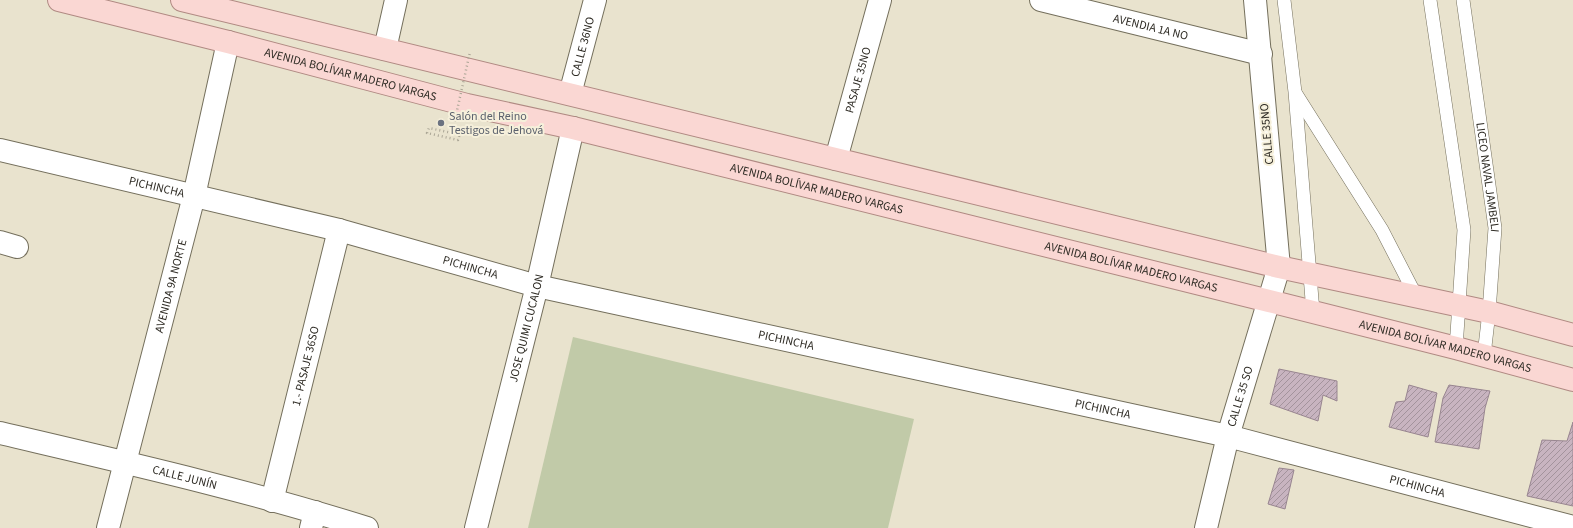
<svg xmlns="http://www.w3.org/2000/svg" width="1573" height="528" font-family="'Source Sans 3',sans-serif">
<style>
.garden{fill:#c1caa8}
.building{fill:url(#building-hatch);stroke:#988590}
.lines{fill:none;stroke-linecap:round;stroke-linejoin:round}
.service-casing{stroke:#746f5c;stroke-width:14}
.minor-casing{stroke:#746f5c;stroke-width:24}
.tertiary-casing{stroke:#746f5c;stroke-width:24}
.primary-casing{stroke:#b08a83;stroke-width:24}
.path{stroke:#aba696;stroke-width:2.5;stroke-dasharray:1 3;stroke-linecap:butt}
.service{stroke:#fff;stroke-width:13}
.minor{stroke:#fff;stroke-width:22}
.tertiary{stroke:#fff;stroke-width:22}
.primary{stroke:#fad7d3;stroke-width:22}
.path-bridge{stroke:#aba696;stroke-width:2.5;stroke-dasharray:1 3;stroke-linecap:butt}
.worship-dot{fill:#6b7280;stroke:#f6f0db;stroke-width:1.5}
.labels{text-anchor:middle;dominant-baseline:central;stroke-width:4;stroke-linejoin:round;paint-order:stroke}
.street-label{font-size:12px;fill:#2f2c25;stroke:#f6f0db}
.worship-label{font-size:12px;fill:#5b616d;stroke:#f6f0db;text-anchor:start}
</style>
<defs>
<pattern id="building-hatch" width="6" height="6" patternUnits="userSpaceOnUse"><rect width="6" height="6" fill="#c8b4c0"/><path d="M-1 1l2-2M0 6l6-6M5 7l2-2" fill="none" stroke="#a3939c"/></pattern>
</defs>
<rect width="100%" height="100%" fill="#e9e3ce"/>
<path class="garden" d="M573,337L914,419L888,528H528Z"/>
<path class="building" d="M1279,369L1337,381V401L1323,395L1318,421L1270,404Z
M1409,385L1437,393L1428,437L1389,427L1396,402L1405,401Z
M1449,385L1490,391L1485,408L1479,449L1435,442L1443,398Z
M1573,422V506L1527,496L1542,440L1567,441Z
M1279,468L1294,470L1285,509L1268,504Z"/>
<g class="lines">
<defs>
<g id="service">
<path d="M1284,0L1295,92L1313,312"/>
<path d="M1430,0L1464,230L1456,348"/>
<path id="s1" d="M1463,0L1495,228L1489,312L1484,355"/>
<path d="M1296,94L1382,230L1416,296"/>
</g>
<g id="minor">
<path id="s2" d="M1041,0L1261,54"/>
<path d="M385,49L396,0"/>
<path id="s3" d="M570,94L595,0"/>
<path id="s4" d="M0,150L339,230L537,286L1228,436L1573,527"/>
<path id="s5" d="M836,159L880,0"/>
<path d="M0,242L17,247"/>
<path id="s6" d="M272,501L339,230"/>
<path id="s7" d="M108,528L194,196L228,42"/>
<path d="M311,528L315,512"/>
<path id="s8" d="M1206,528L1228,436L1279,267L1255,0"/>
</g>
<g id="tertiary">
<path id="s9" d="M0,433C123,462 247,490 367,528"/>
<path id="s10" d="M476,528L537,286L573,128"/>
</g>
<g id="primary">
<path id="s11" d="M59,0L228,42L467,105L573,128L1269,301L1456,348L1573,380"/>
<path d="M182,0L1279,267L1489,312L1573,335"/>
</g>
</defs>
<use href="#service" class="service-casing"/>
<use href="#minor" class="minor-casing"/>
<use href="#tertiary" class="tertiary-casing"/>
<use href="#primary" class="primary-casing"/>
<path class="path" d="M452,133L429,128L427,133L458,140L462,127"/>
<use href="#service" class="service"/>
<use href="#minor" class="minor"/>
<use href="#tertiary" class="tertiary"/>
<use href="#primary" class="primary"/>
<path class="path-bridge" d="M452,133L470,52"/>
</g>
<circle class="worship-dot" cx="441" cy="123" r="4"/>
<g class="labels">
<g class="street-label">
<text stroke="none"><textPath href="#s2" startOffset="113">AVENDIA 1A NO</textPath></text>
<text stroke="none"><textPath href="#s3" startOffset="49">CALLE 36NO</textPath></text>
<text stroke="none"><textPath href="#s11" startOffset="301">AVENIDA BOLÍVAR MADERO VARGAS</textPath></text>
<text stroke="none"><textPath href="#s5" startOffset="82">PASAJE 35NO</textPath></text>
<text transform="translate(1267 134) rotate(-95)">CALLE 35NO</text>
<text stroke="none"><textPath href="#s1" startOffset="179">LICEO NAVAL JAMBELI</textPath></text>
<text stroke="none"><textPath href="#s4" startOffset="161">PICHINCHA</textPath></text>
<text stroke="none"><textPath href="#s11" startOffset="781">AVENIDA BOLÍVAR MADERO VARGAS</textPath></text>
<text stroke="none"><textPath href="#s11" startOffset="1105">AVENIDA BOLÍVAR MADERO VARGAS</textPath></text>
<text stroke="none"><textPath href="#s4" startOffset="485">PICHINCHA</textPath></text>
<text stroke="none"><textPath href="#s7" startOffset="250">AVENIDA 9A NORTE</textPath></text>
<text stroke="none"><textPath href="#s10" startOffset="206">JOSE QUIMI CUCALON</textPath></text>
<text stroke="none"><textPath href="#s4" startOffset="809">PICHINCHA</textPath></text>
<text stroke="none"><textPath href="#s11" startOffset="1429">AVENIDA BOLÍVAR MADERO VARGAS</textPath></text>
<text stroke="none"><textPath href="#s6" startOffset="139">1.- PASAJE 36SO</textPath></text>
<text stroke="none"><textPath href="#s8" startOffset="136">CALLE 35 SO</textPath></text>
<text stroke="none"><textPath href="#s4" startOffset="1133">PICHINCHA</textPath></text>
<text stroke="none"><textPath href="#s9" startOffset="190">CALLE JUNÍN</textPath></text>
<text stroke="none"><textPath href="#s4" startOffset="1457">PICHINCHA</textPath></text>
</g>
<g class="worship-label">
<text x="449" y="116">Salón del Reino<tspan x="449" dy="14">Testigos de Jehová</tspan></text>
</g>
</g>
</svg>
